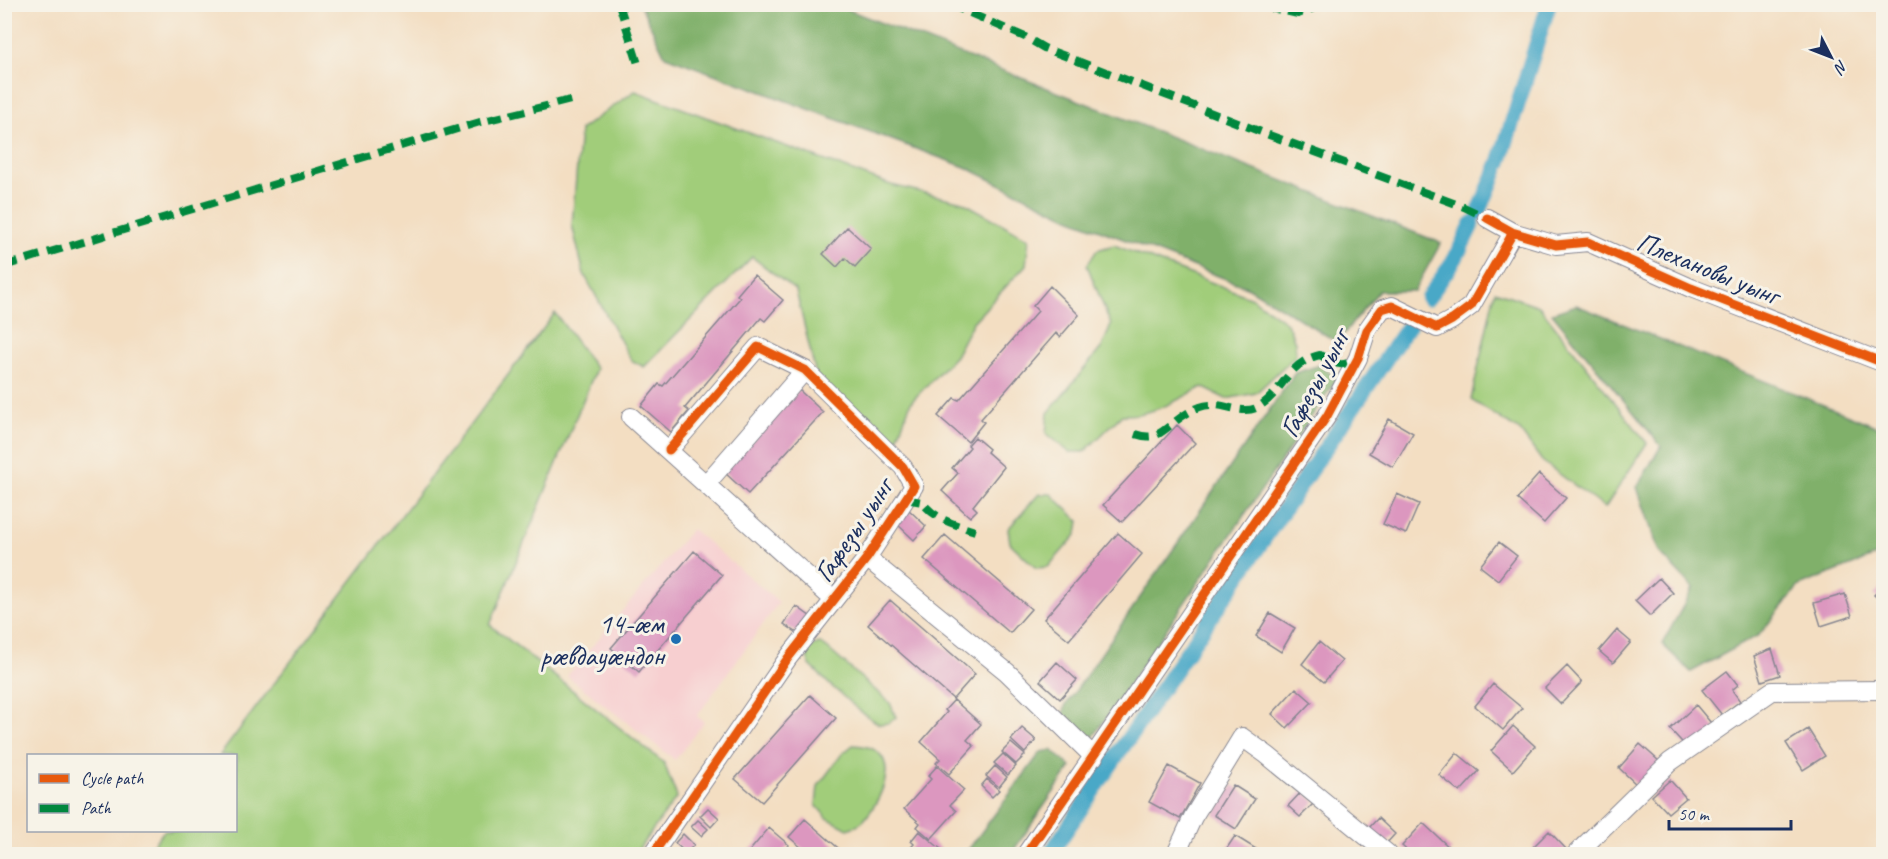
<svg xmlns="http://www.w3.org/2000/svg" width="1888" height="859" font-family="Caveat,sans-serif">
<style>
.built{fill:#f7cfd0}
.green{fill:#a1cd7a;stroke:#5e7e6c;stroke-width:1.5}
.forest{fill:#80b06a;stroke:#4e7064;stroke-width:1.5}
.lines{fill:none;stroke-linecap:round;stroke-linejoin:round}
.canal{stroke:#48a8c7;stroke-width:16}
.building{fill:#dc97bf}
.minor-casing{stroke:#878690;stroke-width:20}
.minor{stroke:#fff;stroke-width:18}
.quiet{stroke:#00873e;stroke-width:8;stroke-dasharray:15 8;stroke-linecap:butt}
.cycleway-casing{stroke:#f7f3e8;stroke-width:13}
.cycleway{stroke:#e8590c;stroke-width:9}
.poi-dot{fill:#1f6fb2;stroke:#f7f3e8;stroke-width:2}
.labels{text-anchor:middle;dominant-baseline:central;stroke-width:6;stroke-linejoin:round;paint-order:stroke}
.street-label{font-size:28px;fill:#1b2f5e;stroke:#f7f3e8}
.poi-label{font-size:28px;fill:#1b2f5e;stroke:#f7f3e8;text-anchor:end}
</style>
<rect width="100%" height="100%" fill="#f7f3e8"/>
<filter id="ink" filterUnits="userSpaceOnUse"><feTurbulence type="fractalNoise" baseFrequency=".0167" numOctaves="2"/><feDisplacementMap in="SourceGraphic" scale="12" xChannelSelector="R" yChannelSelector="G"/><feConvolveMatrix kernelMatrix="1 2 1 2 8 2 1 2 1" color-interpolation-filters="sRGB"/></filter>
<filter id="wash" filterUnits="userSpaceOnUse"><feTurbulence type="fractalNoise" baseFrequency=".008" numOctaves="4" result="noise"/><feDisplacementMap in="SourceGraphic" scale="24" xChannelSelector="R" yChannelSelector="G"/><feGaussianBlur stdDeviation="1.35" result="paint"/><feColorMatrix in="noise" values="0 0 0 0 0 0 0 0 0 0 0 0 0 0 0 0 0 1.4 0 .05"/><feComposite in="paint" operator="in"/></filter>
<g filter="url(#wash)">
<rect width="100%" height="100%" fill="#f3dec2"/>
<path class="built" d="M692,529L779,602L697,716L704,722L675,760L567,676Z"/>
<path class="green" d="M635,91L891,185L963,202L1029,239L1026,265L973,322L955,356L911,402L894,447L819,387L796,291L752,257L644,367L631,360L584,274L572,225L580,130Z
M1114,245L1252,298L1287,323L1295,342L1296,355L1256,393L1226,399L1202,387C1176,401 1152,416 1122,415L1084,452H1069L1046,433L1048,413L1102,347L1111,325L1087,265L1097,250Z
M1495,291L1539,306L1647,443L1605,508L1542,461L1520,431L1471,400Z
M555,313L596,369L490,625L664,763L677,797L635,854H145L164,831L236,830V756L220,755Z
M1039,494H1051L1079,521L1077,534L1048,567L1036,568L1010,543L1008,529Z
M819,643L827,648L890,703L896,717L889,723L879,724L861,712L829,684L810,665L806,654L812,646Z
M853,745C904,746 886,794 864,820C860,824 853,827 848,829L827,818L816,805L818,786L842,754Z"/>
<path class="forest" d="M644,4L836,5L1441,243L1414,291H1379L1337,342L1249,288L1069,218L965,167L665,56L641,6Z
M1576,305L1883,429V553L1799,586L1759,635L1691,672L1662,644L1693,588L1659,552L1637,487L1661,446L1552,313Z
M1320,365L1337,379L1085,749L1061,728L1065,706L1295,373Z
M1052,750L1071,767L1011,854H965L1041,752Z"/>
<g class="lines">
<path class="canal" d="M1479,212L1500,161L1549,4
M1428,298L1455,259L1472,224
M1050,854L1413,319"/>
</g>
<g id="blocks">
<path class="building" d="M847,227L871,249L855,267L845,258L837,267L823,254Z
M754,275L783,300L765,321L761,318L685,408L689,411L671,432L641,406L659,384L663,386L740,298L737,295Z
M1050,286L1079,315L1060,337L1056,333L981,419L984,422L968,442L938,416L954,398L959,400L1038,311L1033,306Z
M799,390L823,412L748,494L724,472Z
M1389,419L1413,433L1393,467L1369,453Z
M1177,425L1195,443L1122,522L1103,505Z
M975,437L989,449L987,452L1004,467L973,506L977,510L970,517L942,491L958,473L952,468L970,447L968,445Z
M1539,474L1566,498L1544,523L1517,499Z
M1397,494L1419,504L1406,534L1383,524Z
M908,509L926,526L914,540L895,522Z
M1118,533L1142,554L1069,640L1044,619Z
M945,535L1031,609L1010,633L924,559Z
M1499,542L1517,556L1498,580L1480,566Z
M694,551L722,575L639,672L611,648Z
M1659,578L1673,593L1650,616L1635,601Z
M1884,585V604L1874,595Z
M1845,594L1852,616L1821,626L1814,603Z
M890,600L975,674L953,699L868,625Z
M796,606L811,617L799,634L784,624Z
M1270,613L1295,628L1281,652L1256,636Z
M1617,630L1631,642L1613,663L1599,651Z
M1319,642L1342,661L1324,682L1302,664Z
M1772,649L1780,675L1762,681L1754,656Z
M1057,662L1077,680L1060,699L1040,681Z
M1567,666L1582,682L1561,704L1545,688Z
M1727,671L1738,685L1732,690L1740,701L1722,715L1702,690Z
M1493,684L1522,708L1503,730L1475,706Z
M1296,688L1312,702L1287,728L1272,714Z
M810,695L836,718L762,802L735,779Z
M954,700L981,724L967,740L974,746L949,774L936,763L940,759L921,742L947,712L945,710Z
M1696,705L1716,729L1691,752L1670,729Z
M1513,726L1535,746L1513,771L1491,751Z
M1022,728L1036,740L1025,753L1011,740Z
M1808,729L1825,756L1803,770L1786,743Z
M1011,743L1025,755L1016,764L1002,752Z
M1640,744L1660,762L1638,786L1619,768Z
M1457,753L1479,771L1460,792L1439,775Z
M1003,754L1016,766L1008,775L994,763Z
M937,766L964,790L950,805L956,811L931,839L917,827L920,823L904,809L931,779L928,776Z
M995,766L1007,777L999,787L986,776Z
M1169,766L1200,783L1180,819L1149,802Z
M987,779L999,790L992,797L981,786Z
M1670,780L1686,798L1668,813L1652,796Z
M1233,785L1255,799L1236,829L1214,815Z
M1303,790L1315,802L1300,817L1288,806Z
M708,808L719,818L711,827L700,816Z
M1378,818L1395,834L1385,845L1367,830Z
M805,819L845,854H809L789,837Z
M698,820L708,829L701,836L691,827Z
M1423,823L1452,850L1447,854H1411L1402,846Z
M769,828L789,845L781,854H747Z
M919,831L947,854H905L914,844L911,841Z
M1549,831L1566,849L1560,854H1540L1533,847Z
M683,834L694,845L686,853L675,843Z
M1235,836L1264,854H1223Z"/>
</g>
</g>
<g filter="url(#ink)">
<use href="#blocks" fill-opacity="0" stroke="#878690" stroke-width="1.5"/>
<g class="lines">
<defs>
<path id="minor" d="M1512,232L1556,245L1588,242L1691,288L1884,363
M631,417L833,599
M706,484L805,370
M867,558L1007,672L1094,757
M653,854L788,658L867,558L914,486L903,467L805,370L758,347L669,450
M1026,854L1327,416L1358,358L1367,330L1382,309L1392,306L1437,328L1452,320L1471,306L1510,238L1512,232L1487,218
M1176,854L1193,817L1242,737L1267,755L1388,854
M1576,854L1670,762L1772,691L1884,690"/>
</defs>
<use href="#minor" class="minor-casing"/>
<use href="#minor" class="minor"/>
<path class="quiet" d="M619,4L639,67
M949,4L1025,37L1044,48L1269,135L1464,207L1487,218
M1266,4L1271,8L1298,14L1325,4
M4,266L480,122L571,100
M1135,434C1156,441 1161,432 1176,421C1183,415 1192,410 1200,407C1220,399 1241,417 1258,407C1284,392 1286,363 1320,355C1336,364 1339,368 1355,360
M905,499L922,502C936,520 954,524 975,531"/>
<defs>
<path id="cycleway" d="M1512,232L1556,245L1588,242L1691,288L1884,363
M653,854L788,658L867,558L914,486L903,467L805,370L758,347L669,450
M1026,854L1327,416L1358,358L1367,330L1382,309L1392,306L1437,328L1452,320L1471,306L1510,238L1512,232L1487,218"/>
</defs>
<use href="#cycleway" class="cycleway-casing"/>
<use href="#cycleway" class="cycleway"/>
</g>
</g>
<circle class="poi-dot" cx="676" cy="639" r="6"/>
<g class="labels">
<g class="street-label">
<text transform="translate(1708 268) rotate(22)">Плехановы уынг</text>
<text transform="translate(1314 383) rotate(-62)">Гафезы уынг</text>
<text transform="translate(853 530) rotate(-56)">Гафезы уынг</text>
</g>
<g class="poi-label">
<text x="664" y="623">14-æм<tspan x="664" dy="32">рӕвдауӕндон</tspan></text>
</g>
</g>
<rect width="1888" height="859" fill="none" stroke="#f7f3e8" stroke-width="24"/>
<rect x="27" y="754" width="210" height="78" fill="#f7f3e8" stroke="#9fa5b1" stroke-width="1.5"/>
<rect x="39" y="774" width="30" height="9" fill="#e8590c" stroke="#9fa5b1" stroke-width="1.5"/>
<text x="81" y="784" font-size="18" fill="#1b2f5e">Cycle path</text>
<rect x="39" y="804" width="30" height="9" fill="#00873e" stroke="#9fa5b1" stroke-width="1.5"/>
<text x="81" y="814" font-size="18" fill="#1b2f5e">Path</text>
<g transform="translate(1831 57) rotate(132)" stroke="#f7f3e8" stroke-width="4.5" paint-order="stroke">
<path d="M0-4.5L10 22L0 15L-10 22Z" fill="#1b2f5e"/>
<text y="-9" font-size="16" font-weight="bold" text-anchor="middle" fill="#1b2f5e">N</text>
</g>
<path d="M1669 820v9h122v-9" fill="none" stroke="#1b2f5e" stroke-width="3"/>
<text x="1678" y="820" font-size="18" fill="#1b2f5e" stroke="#f7f3e8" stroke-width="4.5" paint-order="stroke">50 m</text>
</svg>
